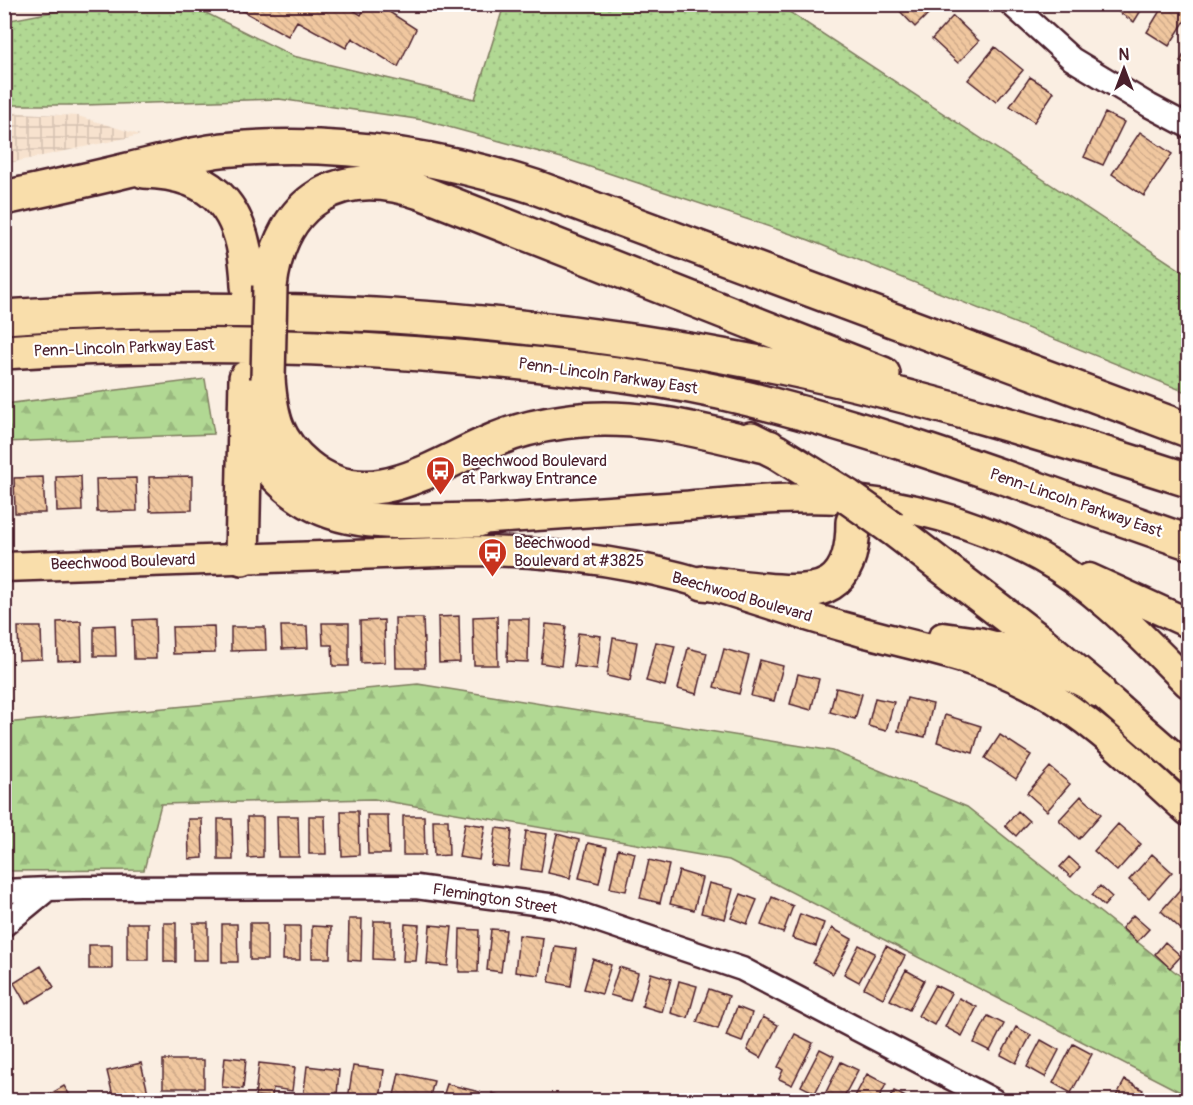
<svg xmlns="http://www.w3.org/2000/svg" width="1193" height="1105" font-family="Pangolin,sans-serif">
<style>
.industrial{fill:url(#industrial-grid)}
.grass{fill:url(#grass-dots);stroke:#7e7c5f;stroke-width:1.5}
.forest{fill:url(#forest-firs);stroke:#7e7c5f;stroke-width:1.5}
.building{fill:url(#building-back-hatch);stroke:#4a1f2b;stroke-width:1.5}
.lines{fill:none;stroke-linecap:round;stroke-linejoin:round}
.minor-casing{stroke:#4a1f2b;stroke-width:27}
.major-casing{stroke:#4a1f2b;stroke-width:33}
.highway-casing{stroke:#4a1f2b;stroke-width:38}
.minor{stroke:#fff;stroke-width:22}
.major{stroke:#f9deab;stroke-width:28}
.highway{stroke:#f9deab;stroke-width:33}
.highway-bridge-casing{stroke:#4a1f2b;stroke-width:38;stroke-linecap:butt}
.highway-bridge{stroke:#f9deab;stroke-width:33}
.labels{text-anchor:middle;dominant-baseline:central;stroke-width:4.5;stroke-linejoin:round;paint-order:stroke}
.street-label{font-size:16px;fill:#4a1f2b;stroke:#fff}
.poi-label{font-size:16px;fill:#4a1f2b;stroke:#fff;text-anchor:start}
</style>
<defs>
<pattern id="industrial-grid" width="8" height="8" patternUnits="userSpaceOnUse" patternTransform="scale(1.5)"><rect width="8" height="8" fill="#f7e2ce"/><path d="M0 4h8M4 0v8" fill="none" stroke="#d5c1b1"/></pattern>
<pattern id="grass-dots" width="8" height="8" patternUnits="userSpaceOnUse" patternTransform="scale(1.5)"><rect width="8" height="8" fill="#b1d893"/><path d="M2 2h.1M6 6h.1" fill="none" stroke="#9ab97f" stroke-width="1.8" stroke-linecap="round"/></pattern>
<pattern id="forest-firs" width="22" height="20" patternUnits="userSpaceOnUse" patternTransform="scale(1.5)"><rect width="22" height="20" fill="#b1d893"/><path d="M5 1l3.5 6h-7zM16 11l3.5 6h-7z" fill="#9ab97f"/></pattern>
<pattern id="building-back-hatch" width="6" height="6" patternUnits="userSpaceOnUse" patternTransform="scale(1.5)"><rect width="6" height="6" fill="#f0c79f"/><path d="M-1 5l2 2M0 0l6 6M5-1l2 2" fill="none" stroke="#cfaa89"/></pattern>
</defs>
<rect width="100%" height="100%" fill="#faeee2"/>
<filter id="ink" filterUnits="userSpaceOnUse"><feTurbulence type="fractalNoise" baseFrequency=".0167" numOctaves="2"/><feDisplacementMap in="SourceGraphic" scale="12" xChannelSelector="R" yChannelSelector="G"/><feConvolveMatrix kernelMatrix="1 2 1 2 8 2 1 2 1" color-interpolation-filters="sRGB"/></filter>
<g filter="url(#ink)">
<path class="industrial" d="M4,112L78,116L140,135L5,164Z"/>
<path class="grass" d="M88,5H190L293,56L475,99L504,5H779L1188,275V393L809,240L569,160L423,120L279,99L84,105H5V21Z"/>
<path class="forest" d="M205,379L214,434L5,442V404Z
M418,684L833,751L967,807L1188,982V1096L729,860L374,799L161,804L144,870L5,871V723Z"/>
<path class="building" d="M230,4H344L361,15L367,4H377L416,29L398,67L352,38L346,48L297,21L288,36Z
M899,4H938L915,27L896,7Z
M1117,4H1145L1134,22L1114,9Z
M1164,4H1180L1188,10V16L1169,46L1147,32Z
M953,16L979,41L958,63L932,39Z
M1188,46V66L1180,62Z
M995,47L1023,70L996,102L968,80Z
M1030,77L1054,92L1034,122L1010,106Z
M1105,113L1124,122L1103,165L1084,157Z
M1140,132L1172,154L1144,196L1112,174Z
M81,476L82,511L57,512L56,477Z
M192,476V510L150,511L149,477Z
M43,477L45,513H15L14,478Z
M136,478L137,511L97,512L96,479Z
M459,616L460,662L439,663L438,617Z
M497,616L498,665H474L473,617Z
M395,618H423L425,668H396Z
M155,619L156,659H134L133,620Z
M508,619H529L528,662L507,661Z
M384,620L385,662L361,663L360,621Z
M81,621L82,660L58,661L57,622Z
M322,623H349V666H333L332,645H323Z
M546,624L566,626L561,666L541,663Z
M115,625L116,656H94V626Z
M214,626L215,653L173,654L172,627Z
M281,626H307L308,648L282,649Z
M18,627H41L42,659L19,660Z
M231,627H265L266,650L231,651Z
M578,633L601,636L597,669L574,666Z
M613,638L637,642L630,681L607,676Z
M656,642L675,646L665,686L646,681Z
M688,648L707,653L697,694L678,689Z
M724,649L749,656L739,694L714,687Z
M760,660L783,666L774,701L751,696Z
M798,674L819,679L811,710L790,704Z
M836,688L862,694L855,719L830,712Z
M875,698L894,702L886,731L868,726Z
M907,698L933,704L925,737L898,731Z
M945,715L981,726L973,753L937,742Z
M1000,735L1031,755L1016,779L985,758Z
M1050,767L1070,784L1047,811L1027,793Z
M1081,796L1101,814L1079,839L1059,820Z
M341,811H358L359,855L342,856Z
M1018,811L1029,821L1016,836L1005,826Z
M367,815H388L389,854H368Z
M277,816H298L299,857H278Z
M309,816H325L326,854H309Z
M403,816H424L425,855H403Z
M247,817H263V857L248,858Z
M188,819H202L203,858L189,859Z
M218,819H232L233,860H218Z
M433,820H448L449,855L434,856Z
M465,823L485,826L479,860L459,857Z
M1118,824L1141,844L1117,871L1094,851Z
M496,828L512,830L508,867L491,865Z
M526,831L547,834L541,872L521,869Z
M557,834L579,840L570,878L548,873Z
M588,843L607,847L599,883L579,878Z
M618,849L635,853L626,891L610,888Z
M1152,854L1172,872L1149,898L1129,880Z
M1069,857L1080,867L1071,877L1060,867Z
M649,860L669,865L660,903L640,898Z
M679,871L702,878L694,910L670,904Z
M709,883L733,889L725,919L701,913Z
M1184,885L1188,890V929L1185,933L1161,911Z
M1100,886L1112,897L1104,906L1092,895Z
M741,894L757,900L747,924L731,918Z
M772,897L793,906L783,933L761,925Z
M800,914L824,923L816,946L792,938Z
M1133,915L1149,929L1137,942L1122,928Z
M349,919H362L361,961L348,960Z
M374,921H392V960L373,959Z
M127,923H148V960H127Z
M164,923H176V962H164Z
M193,923H208V960H193Z
M250,923H267V960H250Z
M222,924H237L238,962H222Z
M405,924L419,925L416,961H403Z
M430,925L452,927L448,966L427,964Z
M284,926H300V960H283Z
M312,926L331,927L330,958H312Z
M832,928L852,939L833,974L813,963Z
M460,929L479,930L478,972H459Z
M491,929L506,930L501,972L487,970Z
M519,935L543,938L539,975L515,972Z
M1165,942L1181,956L1170,968L1155,954Z
M89,945H112V969H89Z
M859,945L875,953L859,982L844,974Z
M555,946L576,949L571,986L549,982Z
M886,946L905,956L883,998L864,988Z
M593,959L611,965L602,994L584,989Z
M41,966L54,987L26,1004L14,983Z
M619,967L638,973L630,1001L610,995Z
M906,970L924,980L909,1010L890,1000Z
M651,973L671,979L662,1012L642,1006Z
M679,981L697,986L688,1018L671,1013Z
M935,985L951,993L934,1025L918,1016Z
M709,989L729,996L718,1029L697,1022Z
M959,998L977,1007L962,1036L945,1027Z
M737,1007L752,1013L742,1042L726,1036Z
M988,1016L1004,1024L990,1051L974,1043Z
M763,1017L778,1025L761,1058L747,1050Z
M1016,1027L1031,1035L1016,1063L1001,1055Z
M795,1034L813,1043L792,1085L779,1079L783,1070L778,1067Z
M1041,1040L1059,1050L1045,1077L1027,1067Z
M1073,1044L1092,1054L1071,1093L1053,1083Z
M820,1049L834,1056L815,1093L801,1086Z
M225,1057L246,1059L243,1089L222,1087Z
M163,1060H204V1088H163Z
M841,1062L858,1070L842,1100H837L825,1094Z
M141,1063L148,1093L134,1096L135,1100H114L107,1071Z
M259,1063L295,1067L292,1091L273,1088L272,1097L255,1096Z
M307,1066L339,1070L337,1095L318,1093L317,1100H303Z
M353,1066L384,1070L380,1100L348,1099Z
M399,1073L434,1081L429,1100H393Z
M867,1074L886,1084L878,1100H853Z
M1125,1080L1143,1090L1137,1100H1114Z
M447,1084L480,1092L478,1100H442Z
M64,1086L73,1100H40Z
M894,1091L911,1100H889Z
M492,1093L514,1100H490Z"/>
<g class="lines">
<defs>
<path id="minor" d="M1011,4L1072,59L1150,106L1188,126
M4,891L48,889
M4,925L48,889L84,888L416,887L556,906L742,969L993,1100"/>
<path id="major" d="M458,523L478,520C546,515 614,511 682,506C735,502 788,496 841,499C910,504 979,524 1040,557C1097,588 1143,638 1188,683
M4,567L468,551C548,551 628,561 705,584C753,598 800,615 848,628C914,647 981,656 1041,691C1096,722 1141,769 1188,811
M1089,578L1188,623
M943,637L979,642L1025,654L1098,690L1188,769"/>
<path id="highway" d="M144,171C220,173 246,215 248,286
M4,198C46,189 87,180 128,170C159,163 190,154 222,150C328,139 433,154 535,187L1188,430
M270,286C281,199 340,164 423,193L883,374
M4,317C264,300 525,315 781,367C919,396 1054,437 1188,480
M4,352C171,341 337,344 503,361C585,369 669,379 749,399C899,436 1043,492 1188,542
M268,379C271,417 276,441 307,466C370,518 436,463 497,439C518,430 541,425 563,422C634,411 701,431 769,447
M245,423C252,438 259,454 269,467C323,536 402,520 478,520
M751,439L777,452L847,496
M892,528L1039,641L1098,690
M242,558L246,378
M703,583C723,585 744,588 764,590C822,596 853,589 853,522"/>
</defs>
<use href="#minor" class="minor-casing"/>
<use href="#major" class="major-casing"/>
<use href="#highway" class="highway-casing"/>
<use href="#minor" class="minor"/>
<use href="#major" class="major"/>
<use href="#highway" class="highway"/>
<defs>
<path id="highway-bridge" d="M268,379L270,286
M847,496L892,528"/>
</defs>
<use href="#highway-bridge" class="highway-bridge-casing"/>
<use href="#highway-bridge" class="highway-bridge"/>
</g>
</g>
<defs>
<symbol id="bus-pin" viewBox="-11 -11 22 30"><path d="M0 17L-7.5 6A9.5 9.5 0 1 1 7.5 6Z" fill="#c8321e" stroke="#fff"/><path d="M-5-6H5V4H4V6H2V4H-2V6H-4V4H-5ZM-3.5-4V0h7V-4ZM-3.5 1.2v1.5H-2V1.2ZM2 1.2v1.5H3.5V1.2Z" fill="#fff"/></symbol>
</defs>
<g fill-rule="evenodd">
<use href="#bus-pin" x="424" y="454" width="33" height="45"/>
<use href="#bus-pin" x="476" y="536" width="33" height="45"/>
</g>
<g class="labels">
<g class="street-label">
<text transform="translate(124 348) rotate(-2)">Penn-Lincoln Parkway East</text>
<text transform="translate(608 376) rotate(8)">Penn-Lincoln Parkway East</text>
<text transform="translate(1076 503) rotate(19)">Penn-Lincoln Parkway East</text>
<text transform="translate(123 562) rotate(-2)">Beechwood Boulevard</text>
<text transform="translate(742 597) rotate(16)">Beechwood Boulevard</text>
<text transform="translate(495 899) rotate(9)">Flemington Street</text>
</g>
<g class="poi-label">
<text x="462" y="461">Beechwood Boulevard<tspan x="462" dy="18">at Parkway Entrance</tspan></text>
<text x="514" y="543">Beechwood<tspan x="514" dy="18">Boulevard at #3825</tspan></text>
</g>
</g>
<rect width="1193" height="1105" fill="none" stroke="#fff" stroke-width="24"/>
<rect x="12" y="12" width="1169" height="1081" fill="none" stroke="#4a1f2b" stroke-width="2" filter="url(#ink)"/>
<g transform="translate(1124 69)" stroke="#ffffff" stroke-width="4.5" paint-order="stroke">
<path d="M0-4.5L10 22L0 15L-10 22Z" fill="#4a1f2b"/>
<text y="-9" font-size="16" font-weight="bold" text-anchor="middle" fill="#4a1f2b">N</text>
</g>
</svg>
